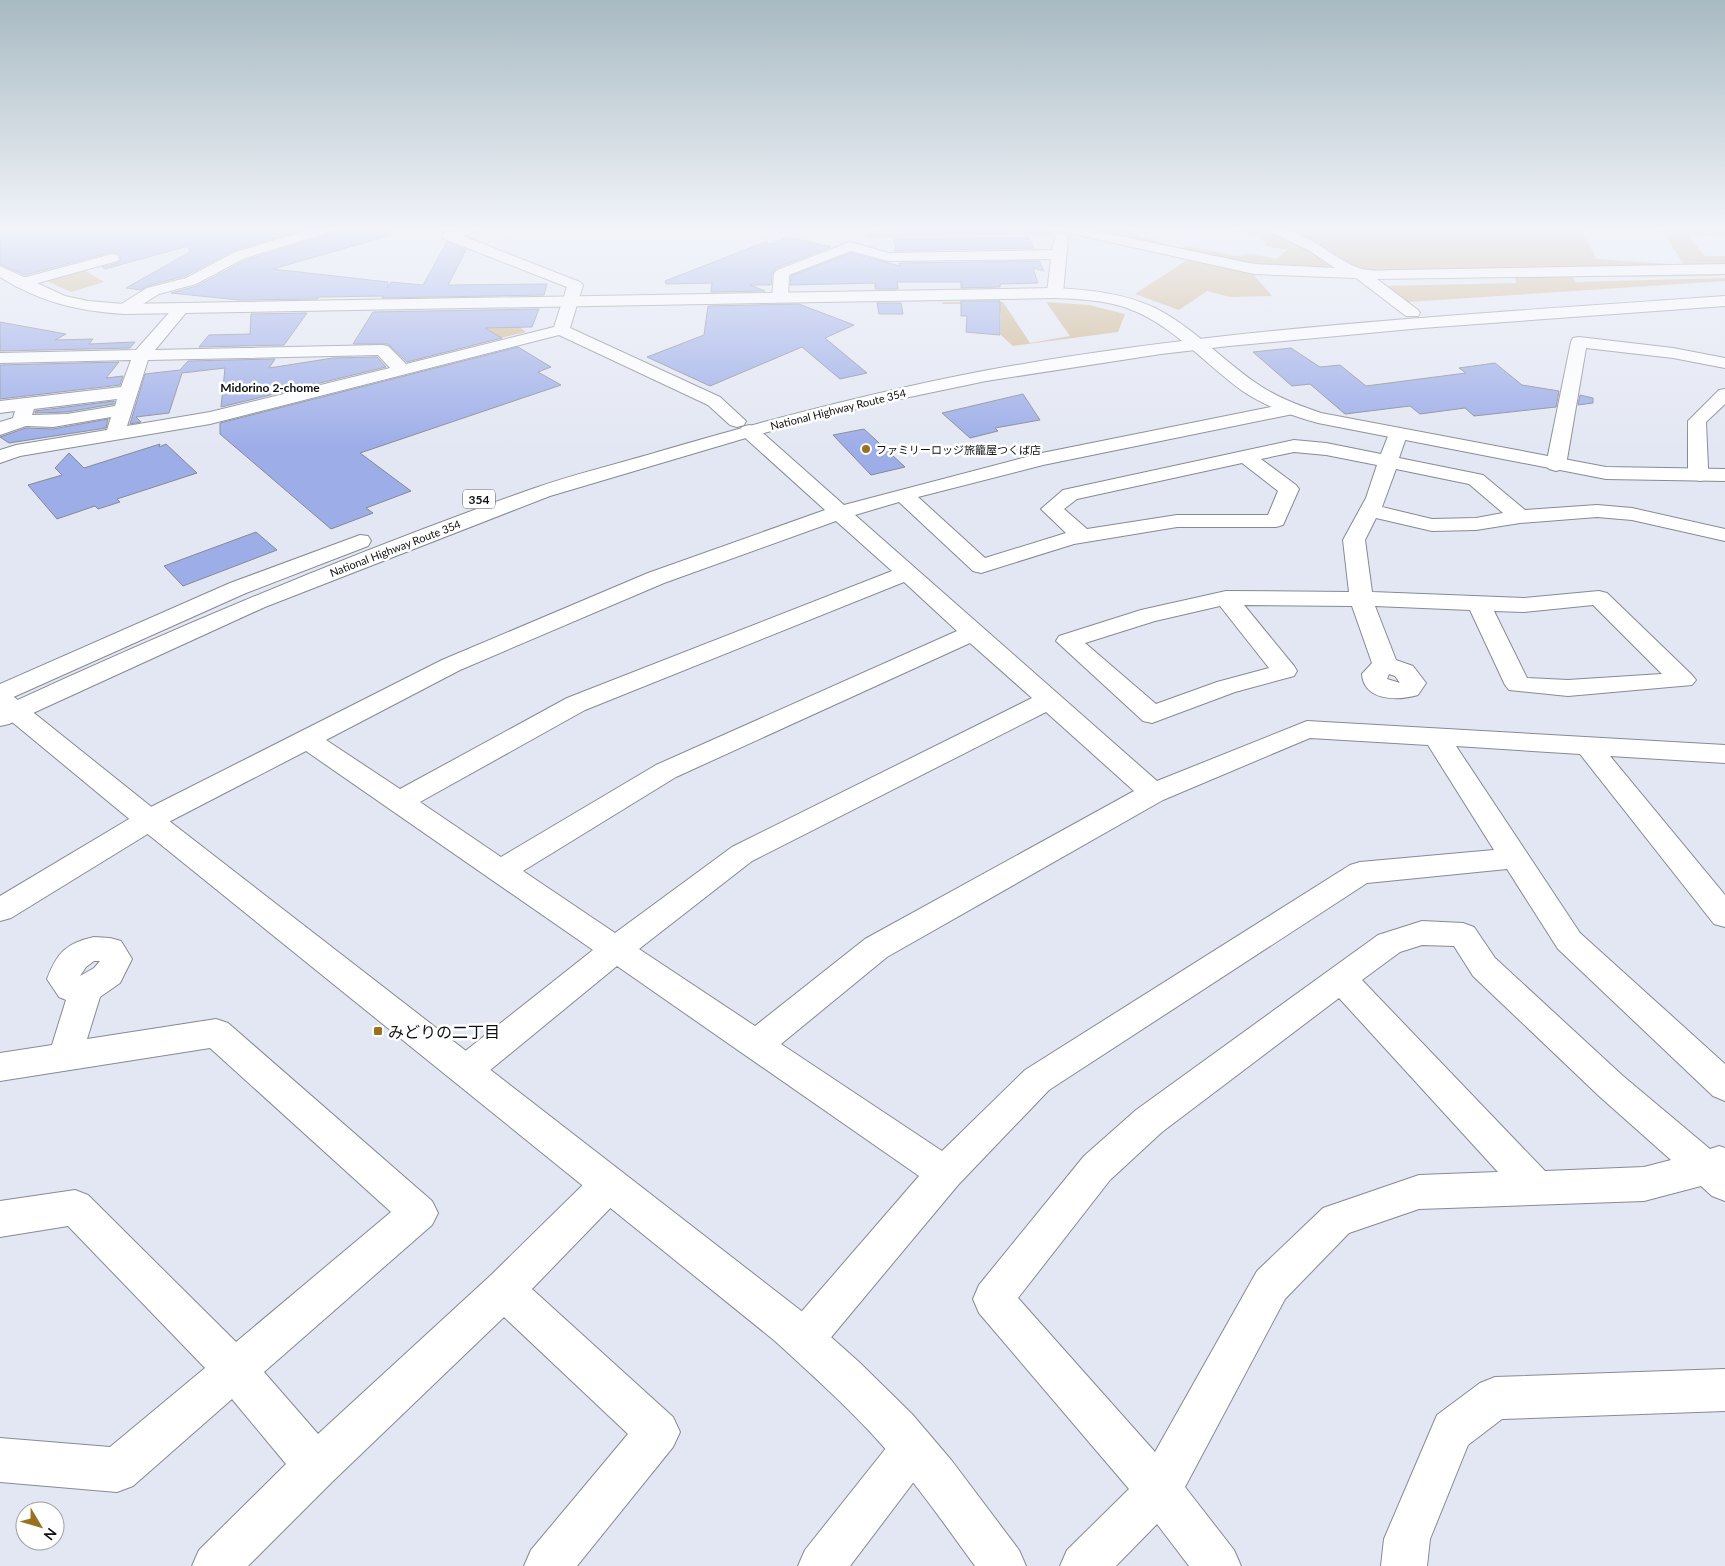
<svg xmlns="http://www.w3.org/2000/svg" width="1725" height="1566" font-family="Lato,'Noto Sans JP',sans-serif">
<style>
.green{fill:#cdb48b}
.building{fill:#9dade8;stroke:#868994}
.lines{fill:none;stroke-linecap:round;stroke-linejoin:round}
.street-casing{stroke:#878a95;stroke-width:2}
.secondary-casing{stroke:#878a95;stroke-width:2}
.highway-casing{stroke:#878a95;stroke-width:2}
.street{fill:#fff;fill-rule:evenodd}
.secondary{fill:#fff;fill-rule:evenodd}
.highway{fill:#fff;fill-rule:evenodd}
.poi-dot{fill:#9a711e;stroke:#fff;stroke-width:2}
.labels{text-anchor:middle;dominant-baseline:central;stroke-width:5;stroke-linejoin:round;paint-order:stroke}
.far-street-label{font-size:11px;fill:#0f1014;stroke:#fff}
.far-poi-label{font-size:11px;fill:#0f1014;stroke:#fff;text-anchor:start}
.far-neighbourhood-label{font-size:12px;font-weight:bold;fill:#0f1014;stroke:#fff}
.shield{fill:#fff;stroke:#57585a;stroke-width:1}
.shield-label{font-size:12px;font-weight:bold;fill:#0f1014}
.near-poi-label{font-size:16px;fill:#0f1014;stroke:#fff;text-anchor:start}
</style>
<rect width="100%" height="100%" fill="#e3e7f3"/>
<path class="green" d="M885,229H1042L1049,231L1048,235L873,238L866,236Z
M1090,229H1131L1130,230L1137,236L1164,243L1161,246L1088,230Z
M1222,229H1270L1312,249L1342,270L1257,267L1182,249L1186,246L1236,256L1251,254L1277,259L1287,250L1265,246L1267,242L1258,236Z
M1287,229H1580L1597,259L1684,265L1665,234L1654,229H1725L1723,231L1725,235L1689,237L1705,256H1725V267L1365,271L1338,261L1285,230Z
M1187,260L1253,274L1272,296L1230,297L1207,291L1179,310L1135,294Z
M84,270L104,282L71,292L44,280Z
M1717,273L1722,274L1719,276L1604,277L1605,275Z
M1571,276L1576,282L1725,278V281L1408,302L1386,286L1516,283L1515,277Z
M942,302H1003L1030,343L1070,336L1046,302L1089,305L1125,314L1118,332L1013,346L1001,335V313L964,311L965,304H942Z
M517,325L526,332L496,339L483,328Z"/>
<path class="building" d="M0,229H307L234,250L185,276L147,286L141,290L126,288L190,252L188,246L105,269L102,267L118,263L121,259L119,254L112,252L25,275L0,264Z
M335,229H390L391,235L273,269L388,282V288L391,282L423,285L447,242L466,250L448,285L547,284L544,295L382,298L383,296L319,297L317,299L239,300L171,293L197,286L246,260L332,234Z
M789,237L831,247L776,268L772,273L771,285H750L765,291L711,292L712,283L666,284L665,281L765,242L771,244Z
M1028,237L1034,248L895,251L894,249H896L894,239Z
M851,253L900,266L899,263L1039,261L1044,271L1033,268L1038,283L1000,284V287L961,288V282H897L898,289H875V283L790,285L791,276Z
M961,301H1000V335L966,332L967,316H961Z
M877,303H901L903,314H879Z
M799,304L854,325L825,338L867,373L840,379L802,347L710,386L647,357L704,335L708,306Z
M539,309L532,327L485,328L502,338L407,362L388,344H353L373,312Z
M307,313L284,345L199,347L209,335L250,334L251,314Z
M0,322L66,334L55,340L93,339L89,344L135,342L130,348L0,351Z
M518,347L551,367L538,372L561,385L360,453L411,491L366,508L373,513L331,529L220,434V423Z
M1291,348L1320,367L1340,365L1366,386L1466,373L1459,368L1495,363L1522,385L1559,391L1556,407L1474,416L1465,408L1420,414L1410,406L1345,414L1310,384L1292,386L1253,352Z
M377,357L386,367L221,407L225,368L182,373L169,413L136,417L141,422L130,424L145,374L180,370L188,361L275,359L269,368L333,358Z
M119,362L106,378L123,376L120,385L0,399V365Z
M1023,394L1040,420L995,428L998,431L970,438L942,413Z
M1580,395L1593,398V403L1578,405Z
M114,401V404L67,412L35,413V411Z
M108,419L106,428L9,443L0,437L26,428L53,429Z
M864,429L905,467L871,475L833,435Z
M160,444L159,447L166,444L197,473L117,499L120,502L98,509L95,506L57,519L28,485L62,475L55,468L69,453L84,468Z
M256,532L277,550L183,586L164,566Z"/>
<g class="lines">
<defs>
<path id="street" d="M312,229H333L331,232L245,258L196,284L159,294L130,312H118L116,309L118,306L147,288L186,278L235,252Z
M458,229H479L477,232L463,236L580,282L583,285L570,328L720,397L746,421L744,425L737,427L730,425L708,405L559,335L210,424L20,456L0,463V450L16,445L107,430L111,417L53,427L26,426L0,435V422L13,418L15,411L0,413V401L121,387L131,360L0,363V353L136,350L175,306H187L189,309L155,350L382,345L388,346L406,364L554,327L567,287L444,239L442,236L444,233ZM378,355L390,368L210,412L127,426L148,360ZM117,399L115,406L67,414L32,415L34,409Z
M1062,229H1087L1254,264L1335,268L1310,251L1271,232L1269,229C1304,226 1329,257 1359,268C1370,272 1386,270 1398,270L1725,264V274L1377,279L1418,310L1420,313L1418,316H1406L1356,278L1254,274L1069,233L1064,232Z
M1061,233L1066,234L1068,237L1063,293L1061,296H1049L1047,293L1051,259L888,261L851,251L789,275L788,298L786,301H774L772,298L774,273L777,270L850,242L889,253L1052,250L1056,234Z
M112,254L117,255L119,258L117,261L20,288L15,286L12,283L15,280Z
M1579,337L1673,348L1725,358V368L1673,358L1586,348L1566,465L1563,469L1556,471L1549,469L1546,465L1571,342L1573,338Z
M1725,389V404L1706,422L1708,468L1710,475L1707,479L1700,481L1693,479L1688,468V421L1719,390Z
M1291,403L1298,405L1300,409L1298,413L1043,465L918,497L985,558L1066,533L1041,509L1063,490L1294,440L1326,443L1381,454L1390,431L1397,429L1404,431L1407,435L1399,458L1483,475L1525,510L1597,505L1632,508L1725,529V541L1632,520L1597,517L1520,523L1476,530L1432,531L1376,518L1365,540L1372,592L1524,598L1599,591L1607,593L1692,675L1696,680L1692,685L1568,696L1509,690L1505,685L1470,610L1375,606L1396,660L1413,666L1426,683L1418,695C1397,701 1364,701 1362,674L1372,663L1352,606L1244,605L1294,666L1297,671L1294,676L1235,692L1152,723L1143,721L1056,641L1059,636L1141,610L1226,591L1349,592L1343,540L1366,498L1377,465L1326,455L1294,452L1261,459L1296,485L1299,489L1283,525L1276,527H1177L1074,544L981,573L973,571L899,502L855,515L1157,781L1307,721L1725,745V763L1610,756L1725,895V927L1714,924L1580,754L1456,746L1580,933L1725,1064V1101L1713,1096L1558,949L1507,869L1367,883L1049,1090L958,1185L818,1353L804,1359L790,1353L784,1339L790,1325L919,1176L617,966L478,1080L466,1084L454,1080L449,1070L454,1060L593,950L306,751L159,827L11,918L0,921V896L139,813L442,660L648,573L825,510L742,435L740,431L742,427L749,425L756,427L844,505L1042,453ZM1242,463L1278,491L1268,515H1177L1087,529L1064,509L1077,499ZM1396,469L1469,484L1503,513L1476,518L1432,519L1382,507ZM836,521L892,571L567,698L400,789L326,740L460,670L664,583ZM904,582L957,631L656,765L501,857L420,802L585,710ZM1593,605L1662,674L1568,680L1527,678L1494,611L1524,612ZM1220,606L1269,668L1217,682L1156,704L1085,643L1155,621ZM970,643L1032,698L732,847L615,933L523,871L676,777ZM1389,674L1395,676L1400,683L1387,679ZM1046,712L1134,791L865,939L755,1026L639,949L752,861ZM1310,738L1428,745L1494,850L1360,862L1350,865L1025,1070L942,1151L781,1044L887,957L1163,800Z
M1422,921L1463,923L1474,927L1495,958L1623,1076L1710,1149L1719,1146L1725,1148V1201L1712,1196L1701,1186L1644,1201L1419,1209L1349,1233L1285,1299L1185,1487L1234,1550L1241,1566H1189L1157,1524L1116,1566H1060L1067,1550L1129,1489L979,1313L973,1299L979,1285L1084,1156L1136,1110L1378,935ZM1422,945L1454,946L1473,976L1599,1096L1671,1160L1644,1167L1545,1171L1362,980L1400,952ZM1339,998L1498,1172L1419,1175L1323,1208L1257,1271L1155,1452L1018,1298L1110,1180L1162,1132Z
M94,937L110,938L121,941L132,959L120,983L100,997L87,1039L216,1019L228,1023L432,1201L438,1213L432,1225L264,1372L318,1434L490,1276L596,1172L609,1167L622,1172L628,1184L622,1196L532,1289L673,1417L680,1432L673,1447L577,1566H524L531,1550L628,1434L504,1317L332,1482L248,1566H192L199,1550L286,1464L232,1399L133,1486L117,1492L0,1482V1438L110,1447L205,1368L68,1226L0,1237V1201L75,1190L88,1195L236,1342L391,1212L210,1048L0,1081V1053L52,1045L66,1000L59,997L47,979C57,953 66,943 94,937ZM94,961H100L94,968L80,976L86,967Z
M1725,1369V1411L1502,1419L1468,1445L1430,1539L1427,1566H1381L1384,1539L1437,1415L1480,1383L1495,1377Z
M913,1426L928,1433L935,1448L928,1463L850,1566H798L805,1550L898,1433Z"/>
<path id="secondary" d="M0,266L65,296L88,301L124,304L1055,288C1089,290 1124,293 1155,308C1193,327 1221,359 1256,383C1276,397 1298,405 1321,413L1606,467L1725,469V481L1606,479L1318,423C1292,416 1267,407 1244,392C1204,364 1174,325 1127,308C1104,300 1079,299 1055,298L124,314C76,311 41,302 0,277Z
M0,691L9,693L159,813L804,1313L859,1362L912,1414L952,1461L1019,1550L1026,1566H975C945,1525 916,1483 882,1445C849,1408 812,1375 775,1341L139,827L0,712Z"/>
<path id="highway" d="M1725,296V306L1422,328L1229,346L1161,354L986,381L876,404L756,435L550,496L265,607L9,724L0,726V708C174,628 351,553 532,489C574,474 618,464 661,451C767,420 874,392 983,371C1228,326 1478,314 1725,296Z
M360,535L368,536L371,541L368,546L246,593L9,699L0,701V684L230,583Z"/>
</defs>
<use href="#street" class="street-casing"/>
<use href="#secondary" class="secondary-casing"/>
<use href="#highway" class="highway-casing"/>
<use href="#street" class="street"/>
<use href="#secondary" class="secondary"/>
<use href="#highway" class="highway"/>
</g>
<linearGradient id="sky" x2="0" y2="1"><stop stop-color="#a8bac2"/><stop offset="0.51" stop-color="#f2f4fa"/><stop offset="1" stop-color="#f2f4fa" stop-opacity="0"/></linearGradient>
<rect width="1725" height="448" fill="url(#sky)"/>
<g class="poi-dot">
<circle cx="866" cy="449" r="5"/>
<rect x="373" y="1026" width="10" height="10" rx="2.5"/>
</g>
<g class="labels">
<g class="far-street-label">
<text transform="translate(838 409) rotate(-14)">National Highway Route 354</text>
<text transform="translate(395 548) rotate(-21)">National Highway Route 354</text>
</g>
<g class="far-poi-label">
<text x="876" y="449">ファミリーロッジ旅籠屋つくば店</text>
</g>
<g class="far-neighbourhood-label">
<text x="270" y="387">Midorino 2-chome</text>
</g>
<rect class="shield" x="463" y="489.5" width="32" height="19" rx="4"/>
<g class="shield-label">
<text x="479" y="499">354</text>
</g>
<g class="near-poi-label">
<text x="388" y="1031">みどりの二丁目</text>
</g>
</g>
<g transform="translate(40 1526) rotate(128)"><circle r="24" fill="#ffffff" stroke="#9f9fa1"/>
<path d="M0-4L9 19L0 12L-9 19Z" fill="#9a711e"/>
<text y="-8" font-size="14" font-weight="bold" text-anchor="middle" fill="#0f1014">N</text>
</g>
</svg>
